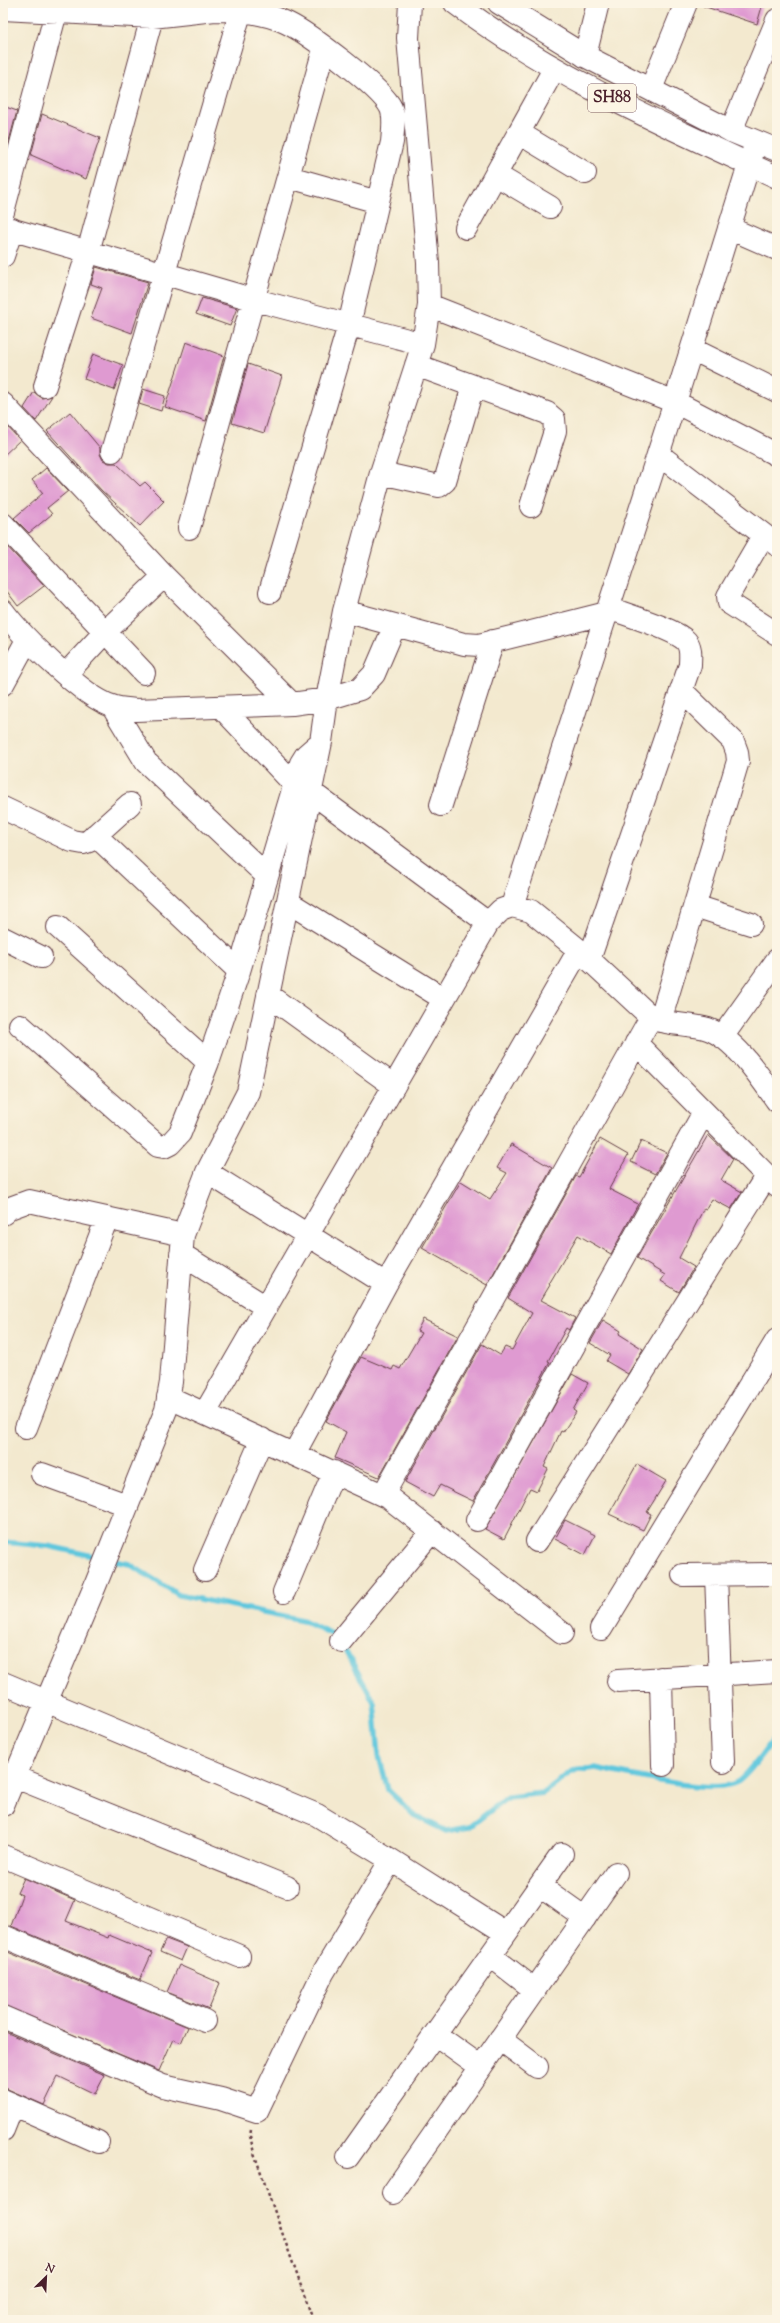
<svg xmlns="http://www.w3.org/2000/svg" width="780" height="2323" font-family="'Sorts Mill Goudy',serif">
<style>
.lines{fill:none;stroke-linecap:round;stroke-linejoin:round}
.stream{stroke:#60c7dd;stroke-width:5.5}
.building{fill:#df9ad1}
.minor-casing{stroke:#633d44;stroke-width:24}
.major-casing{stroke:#633d44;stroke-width:24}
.path{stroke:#633d44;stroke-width:2.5;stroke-dasharray:3 3;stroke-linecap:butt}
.minor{stroke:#fff;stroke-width:22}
.major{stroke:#fff;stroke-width:22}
.labels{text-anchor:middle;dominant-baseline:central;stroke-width:3;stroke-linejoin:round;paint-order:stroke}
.shield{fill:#fcf5e5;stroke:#7f5f63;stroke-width:1}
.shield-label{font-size:16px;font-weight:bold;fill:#4a1f2b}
</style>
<rect width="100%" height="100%" fill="#fcf5e5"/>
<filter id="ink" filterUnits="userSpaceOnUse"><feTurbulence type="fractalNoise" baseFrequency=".025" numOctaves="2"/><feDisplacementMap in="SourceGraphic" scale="8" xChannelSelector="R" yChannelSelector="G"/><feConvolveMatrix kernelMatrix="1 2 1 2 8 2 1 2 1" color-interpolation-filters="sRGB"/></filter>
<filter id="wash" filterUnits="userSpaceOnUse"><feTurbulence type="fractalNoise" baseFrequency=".012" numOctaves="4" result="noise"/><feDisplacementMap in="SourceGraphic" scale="16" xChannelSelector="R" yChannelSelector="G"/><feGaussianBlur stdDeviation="0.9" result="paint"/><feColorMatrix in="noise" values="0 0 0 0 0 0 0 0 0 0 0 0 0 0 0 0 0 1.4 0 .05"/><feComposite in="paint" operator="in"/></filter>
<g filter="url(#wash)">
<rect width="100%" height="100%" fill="#f3e9cf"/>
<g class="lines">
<path class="stream" d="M3,1542L48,1546L102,1558
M110,1560L129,1564L179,1595L303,1620L338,1637
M342,1644L374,1702L379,1756L388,1790L414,1815L446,1831L469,1827L508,1797L543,1793L572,1771L595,1768C623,1773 720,1798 740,1780C754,1768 765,1750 777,1735"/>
</g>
<g id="blocks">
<path class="building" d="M703,3H763L757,24L703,6Z
M3,106L17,111L8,145L3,144Z
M42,114L100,138L86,179L31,155Z
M96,267L148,282L132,333L91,318L102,288L91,284Z
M202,298L237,308L230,326L196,314Z
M186,342L224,356L206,421L165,407Z
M93,354L123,365L114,390L84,379Z
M248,364L282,376L264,433L232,423Z
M143,389L165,396L161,411L139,404Z
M34,392L42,398L52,396L36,421L24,408Z
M70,412L100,448V454L103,460L109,463H116L140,486L145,482L164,501L140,526L102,491L47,431Z
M3,422L20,440L3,456Z
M46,468L68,491L47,508L52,514L29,533L14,518L43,493L32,480Z
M3,542L44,586L18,606L3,586Z
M708,1135L733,1159L721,1180L742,1192L731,1209L712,1199L706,1209L704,1208L679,1258L694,1267L679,1292L661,1281L665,1275L637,1258Z
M600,1139L628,1155L609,1189L638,1204L611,1254L578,1235L549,1284L550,1285L541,1300L575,1318L569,1330L566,1328L548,1361L550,1362L473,1501L440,1485L433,1497L405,1482L482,1344L500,1355L505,1347L512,1350L532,1313L508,1298L576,1176L579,1177Z
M641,1141L667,1153L655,1174L631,1162Z
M511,1144L552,1168L487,1285L422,1248L461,1181L490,1199L507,1173L497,1168Z
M423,1319L458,1336L379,1477L335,1458L346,1432L326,1421L361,1357L392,1370L394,1366L400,1369L421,1333L417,1331Z
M603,1320L621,1331L619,1334L643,1349L628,1374L606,1361L610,1355L590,1343Z
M572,1374L588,1383L573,1410L576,1412L563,1432L561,1431L544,1467L548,1469L537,1491L530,1488L504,1539L485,1529Z
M637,1464L666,1481L647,1512L651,1514L643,1530L609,1514Z
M565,1520L595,1535L585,1555L555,1539Z
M24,1878L75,1900L66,1921L108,1938L109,1935L152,1953L140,1980L11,1926L22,1895L17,1893Z
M166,1939L187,1947L181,1961L160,1952Z
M3,1950L188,2027L181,2043L173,2039L159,2071L3,2005Z
M179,1965L220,1983L209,2009L167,1992Z
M3,2031L105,2075L95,2094L58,2076L44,2105L3,2087Z"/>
</g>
</g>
<g filter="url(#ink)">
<use href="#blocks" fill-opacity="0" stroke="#633d44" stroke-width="1"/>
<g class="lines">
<defs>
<path id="minor" d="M3,9L152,17L215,10L228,4
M215,10C240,10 265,12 287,23C308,33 382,88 391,108C395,118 393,131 392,142L349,325L270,592
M585,56L598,3
M651,89L686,3
M731,131L777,20
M519,133L585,173
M496,175L550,207
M289,177L378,202
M3,212L56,12
M3,227L255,300L423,344
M466,228L554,69
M729,228L777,249
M3,256L12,229
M429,305L675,402L777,455
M692,349L777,391
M416,365L547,413L554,419L555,431L531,506
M45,386L88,252L152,17
M3,404L164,576L292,704
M112,451L241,10
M658,454L777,545
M381,473L439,486L445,481L473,386
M3,524L144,673
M189,528L324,49
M763,536L728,596L729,603L777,634
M3,611C22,636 83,697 112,706C120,709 129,709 136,710L292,704L327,699L360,689L374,674L395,625
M344,611L464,644L479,645L607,613
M66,674L105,632L164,576
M3,684L27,640
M112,706L146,762L267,876
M221,707L294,784
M311,792L488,923
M441,805L493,641
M3,808L72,841L83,843L89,841L130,804
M95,835L239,971
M288,902L444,999
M512,906L675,402L756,142
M695,906L751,924
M58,927L208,1062
M3,938L41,957
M589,960L690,665C690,657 692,648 686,641C675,629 627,615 609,608
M268,995L394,1086
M660,1021L738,761L737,752L733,741L681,690
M20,1025L158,1146L164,1147L170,1144L180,1133L208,1062L239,971L301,763L306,755L321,742
M722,1037L777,960
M636,1043L777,1186
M207,1172L386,1284
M3,1214L10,1208L29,1201L183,1235
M181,1254L266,1307
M168,1397L389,1498L562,1633
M205,1413L488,923L501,910L512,906L531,911L579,950L651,1017C669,1026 689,1023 708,1029C735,1039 760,1077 777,1101
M26,1428L107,1218
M294,1454L386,1284L579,950
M42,1474L127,1505
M383,1495L651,1017
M477,1520L704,1112
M537,1541L767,1175
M205,1570L262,1439
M683,1575L777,1574
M716,1575L723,1762
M284,1592L334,1472
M601,1629L777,1340
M341,1641L432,1531
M661,1678L663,1765
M618,1681L777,1671
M3,1683L317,1815L391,1860L506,1933
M3,1772L287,1887
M3,1805L95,1586L166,1410L171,1382L183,1235L207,1172L248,1092L321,742L327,699L344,611L381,473L423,344L429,305L428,263L408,38L410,3
M3,1856L239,1956
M540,1886L585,1918
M3,1936L205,2021
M491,1956L535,1990
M3,2017L163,2086L221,2099L257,2111L323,1973L391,1860
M435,2034L481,2067
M500,2039L537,2067
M3,2100L98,2142
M3,2130L13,2105
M348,2157L562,1854
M393,2193L616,1873"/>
<path id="major" d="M455,3C553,77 666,126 777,177
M499,3L585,56L731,131L777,150"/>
</defs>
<use href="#minor" class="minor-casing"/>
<use href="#major" class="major-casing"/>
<path class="path" d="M251,2130L250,2136L254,2153L313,2320"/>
<use href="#minor" class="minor"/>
<use href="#major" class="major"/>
</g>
</g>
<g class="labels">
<rect class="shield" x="588" y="84" width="48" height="28" rx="3"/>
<g class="shield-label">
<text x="612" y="98">SH88</text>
</g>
</g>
<rect width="780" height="2323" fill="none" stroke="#fcf5e5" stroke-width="16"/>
<g transform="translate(46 2277) rotate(24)" stroke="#fcf5e5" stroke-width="3" paint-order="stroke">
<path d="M0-3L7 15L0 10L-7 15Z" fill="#4a1f2b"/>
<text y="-6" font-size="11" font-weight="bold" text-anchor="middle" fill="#4a1f2b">N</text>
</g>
</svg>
